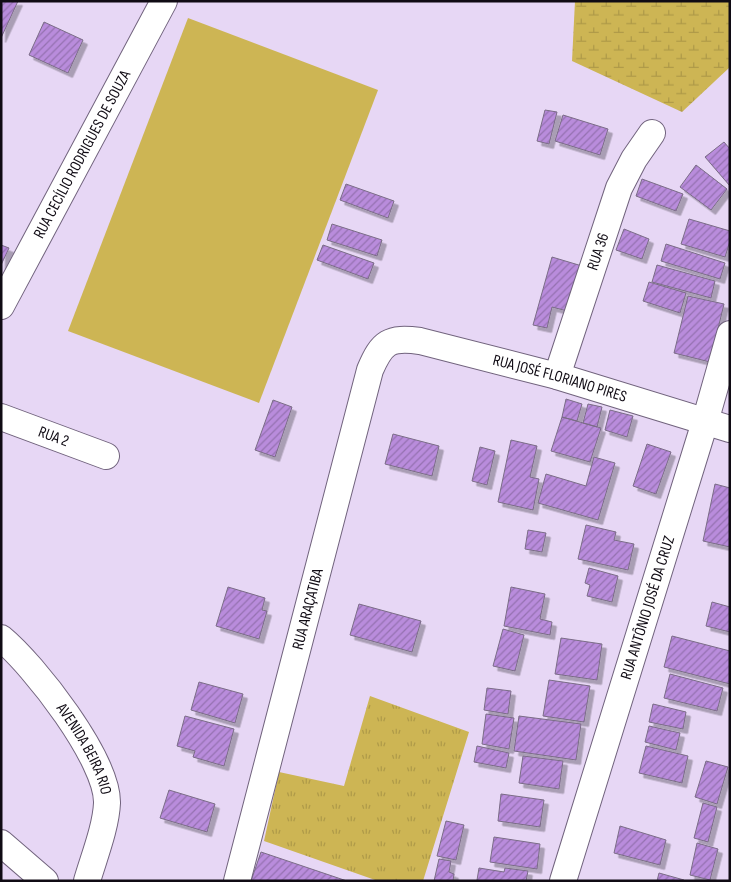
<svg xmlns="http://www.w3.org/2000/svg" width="731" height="882" font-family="'Sofia Sans Condensed',sans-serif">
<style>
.grass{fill:url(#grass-tufts)}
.wetland{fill:url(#wetland-marsh)}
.pitch{fill:#cdb554}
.building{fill:url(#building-hatch);stroke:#7a6c86;filter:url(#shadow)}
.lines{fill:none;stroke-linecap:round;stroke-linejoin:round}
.minor-casing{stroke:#71637d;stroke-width:28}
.minor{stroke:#fff;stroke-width:26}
.labels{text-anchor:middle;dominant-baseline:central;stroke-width:4.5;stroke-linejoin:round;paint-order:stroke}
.street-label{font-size:16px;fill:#100b14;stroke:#e7d7f5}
</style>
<defs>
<pattern id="grass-tufts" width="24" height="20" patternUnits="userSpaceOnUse" patternTransform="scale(1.25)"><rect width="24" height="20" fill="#cdb554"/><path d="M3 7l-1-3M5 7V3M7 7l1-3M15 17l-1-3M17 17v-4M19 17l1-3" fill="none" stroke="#af9a48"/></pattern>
<pattern id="wetland-marsh" width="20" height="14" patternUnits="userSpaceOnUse" patternTransform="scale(1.25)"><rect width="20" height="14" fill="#cdb554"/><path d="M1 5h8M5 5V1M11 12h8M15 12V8" fill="none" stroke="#af9a48"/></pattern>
<pattern id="building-hatch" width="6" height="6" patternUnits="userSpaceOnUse" patternTransform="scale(1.25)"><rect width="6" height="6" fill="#b98cdc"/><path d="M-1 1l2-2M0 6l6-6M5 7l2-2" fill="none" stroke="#9571b1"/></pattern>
<filter id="shadow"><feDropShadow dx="4.5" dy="4.5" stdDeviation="0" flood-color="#0004"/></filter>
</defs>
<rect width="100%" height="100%" fill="#e7d7f5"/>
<path class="grass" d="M370,696L469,732L423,881H378L264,841L279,772L344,786Z"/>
<path class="wetland" d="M575,1H730V67L682,112L572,61Z"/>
<path class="pitch" d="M188,18L378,90L259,403L68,331Z"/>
<path class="building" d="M1,1H18L1,38Z
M44,22L83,40L68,73L29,55Z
M545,110L557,112L549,144L537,141Z
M563,115L608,129L600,155L555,141Z
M724,142L730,149V186L705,157Z
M696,165L727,189L711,210L680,187Z
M642,179L683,194L676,211L636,196Z
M346,184L394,201L388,218L340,200Z
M689,219L730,231V241L725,257L681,244Z
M332,224L382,240L377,256L327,240Z
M624,229L649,239L642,259L616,250Z
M666,244L725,263L720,279L661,261Z
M1,245L9,248L1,265Z
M323,245L374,263L368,279L317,260Z
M552,257L582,266L575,313L552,307L547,328L533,325Z
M657,265L715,281L711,298L652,282Z
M649,282L686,293L680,313L643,301Z
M688,296L724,304L710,362L674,353Z
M566,399L582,404L577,421L562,417Z
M273,400L292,407L275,457L255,450Z
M588,404L602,407L597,427L583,423Z
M610,410L633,416L627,437L605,430Z
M562,417L601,428L590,462L551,451Z
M393,434L439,446L432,476L385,464Z
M511,440L537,446L530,477L539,479L533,510L498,502Z
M647,444L671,452L656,494L633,486Z
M480,447L495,451L487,485L472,481Z
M594,457L615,463L598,520L538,503L546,474L586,486Z
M715,484L730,488V547L703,541Z
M586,525L616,532L614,540L634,544L628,570L578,559Z
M528,530L546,533L542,552L525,549Z
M589,568L618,576L612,602L587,596L590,585L585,583Z
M228,587L265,598L262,610L267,611L259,639L216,626Z
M511,587L545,594L540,619L552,622L550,635L504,626Z
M712,602L730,607V632L706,626Z
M359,604L421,621L412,652L350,635Z
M503,629L524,635L515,671L493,666Z
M672,636L730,651V684L664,667Z
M561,638L602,644L597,680L555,674Z
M670,674L723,688L717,711L664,698Z
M549,680L590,686L584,722L543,716Z
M199,682L243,694L235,723L191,710Z
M487,688L511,691L508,714L484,710Z
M653,704L686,712L683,729L649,722Z
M486,714L514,718L509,749L482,744Z
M185,716L234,729L224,766L193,757L195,751L177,746Z
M519,716L581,724L576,760L514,751Z
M649,726L680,733L676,750L645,742Z
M477,746L509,753L506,768L474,762Z
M646,746L688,756L682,783L639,773Z
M523,756L563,761L559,789L519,783Z
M706,761L728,767L717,804L695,797Z
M169,790L215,804L207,832L160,818Z
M501,794L544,800L540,827L498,821Z
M703,803L717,807L708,842L694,838Z
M446,821L464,825L456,860L437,856Z
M620,826L666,840L660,865L614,853Z
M494,837L540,844L537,869L490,862Z
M697,843L718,849L710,880L690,875Z
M261,852L347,881H251Z
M439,859L451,861L449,872L454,874L453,881H434Z
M479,868L504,872L505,868L528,871L526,881H479L477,880Z
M659,873L684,880V881H657Z"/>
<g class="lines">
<defs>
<g id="minor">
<path id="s1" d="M1,306L164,1"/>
<path id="s2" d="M557,376L619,188L634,159L652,133"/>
<path id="s3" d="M1,417L106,456"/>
<path id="s4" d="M1,638C34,665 108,760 107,803C106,827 94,857 87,881"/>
<path d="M1,843L45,881"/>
<path id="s5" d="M237,881L370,370C382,342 389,337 420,341L557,376L730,429"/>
<path id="s6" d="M563,881L705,422L730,334"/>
</g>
</defs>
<use href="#minor" class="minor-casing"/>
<use href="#minor" class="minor"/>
</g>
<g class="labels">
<g class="street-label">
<text stroke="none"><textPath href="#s1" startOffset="172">RUA CECÍLIO RODRIGUES DE SOUZA</textPath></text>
<text stroke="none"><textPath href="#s2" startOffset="131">RUA 36</textPath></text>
<text stroke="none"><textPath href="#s5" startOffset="738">RUA JOSÉ FLORIANO PIRES</textPath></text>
<text stroke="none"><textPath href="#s3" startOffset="56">RUA 2</textPath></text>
<text stroke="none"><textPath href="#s6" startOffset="286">RUA ANTÔNIO JOSÉ DA CRUZ</textPath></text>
<text stroke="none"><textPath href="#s5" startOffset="281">RUA ARAÇATIBA</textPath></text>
<text stroke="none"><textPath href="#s4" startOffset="140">AVENIDA BEIRA RIO</textPath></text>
</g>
</g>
<rect width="731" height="882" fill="none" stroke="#100b14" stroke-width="5"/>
</svg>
